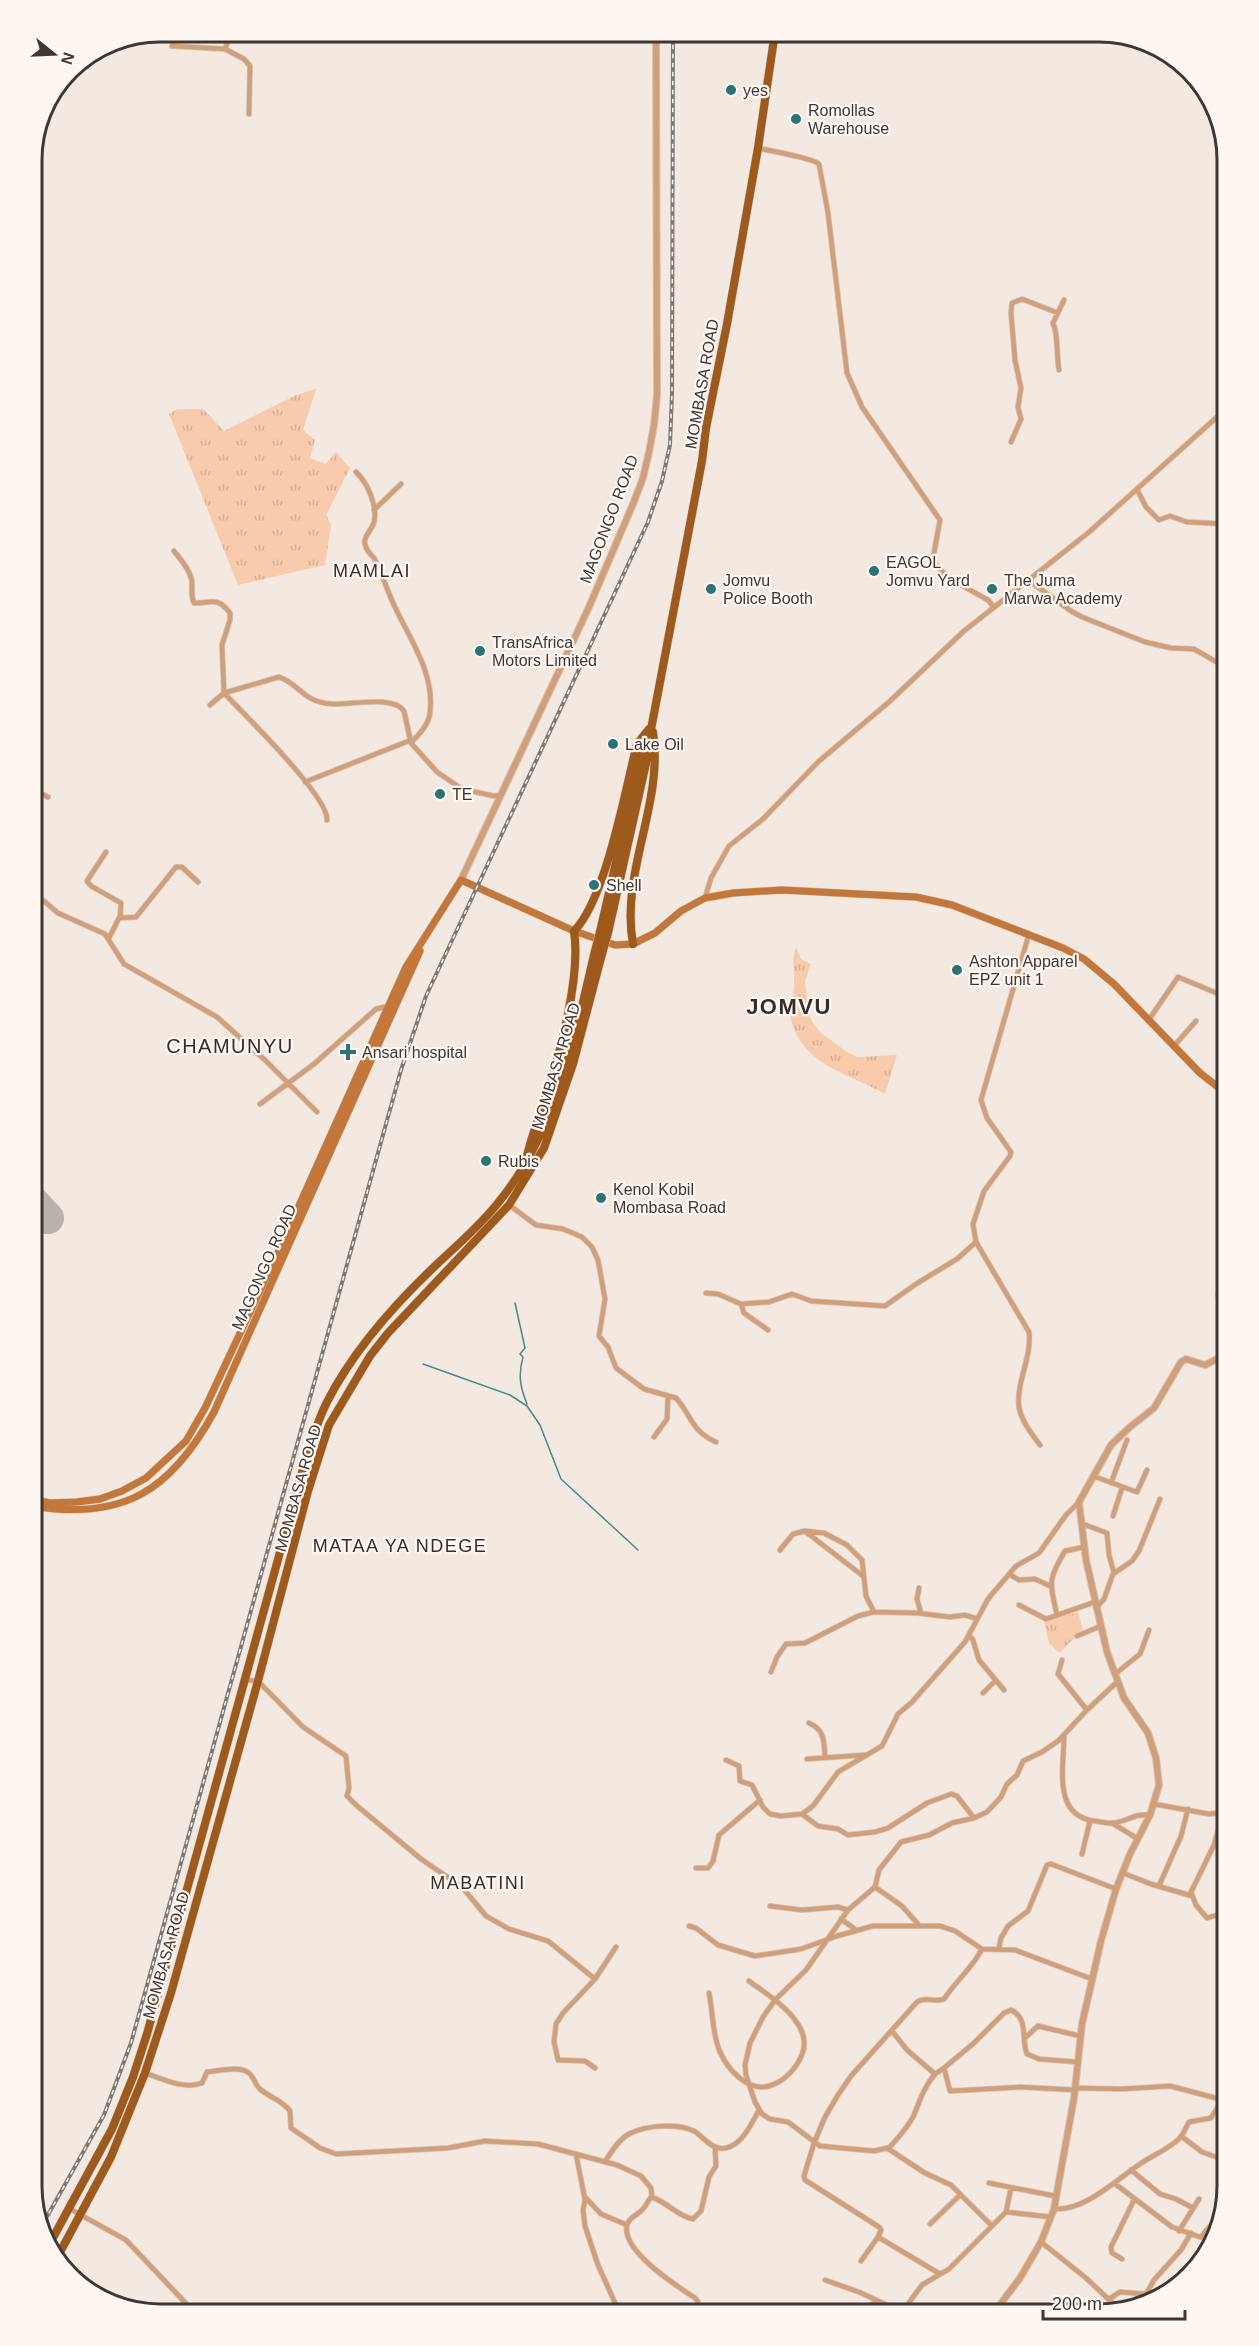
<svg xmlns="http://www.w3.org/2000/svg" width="1259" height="2346" font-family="Helvetica,sans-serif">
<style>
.grass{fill:url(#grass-tufts)}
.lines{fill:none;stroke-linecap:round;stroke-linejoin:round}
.stream{stroke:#438b8c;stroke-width:1.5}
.taxiway{stroke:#b9b1aa;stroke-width:14}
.runway{stroke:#b9b1aa;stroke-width:32}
.minor-casing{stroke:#cec6bf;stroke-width:6}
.tertiary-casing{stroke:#cec6bf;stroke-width:8}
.secondary-casing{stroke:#cec6bf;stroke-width:8}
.trunk-casing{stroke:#cec6bf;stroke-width:9}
.minor{stroke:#d39f79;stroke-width:4.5}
.tertiary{stroke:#d39f79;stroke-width:6}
.secondary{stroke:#c3773a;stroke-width:7}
.trunk{stroke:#9e591d;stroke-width:8}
.rail-casing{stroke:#7f7974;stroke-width:4}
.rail{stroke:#fff6f1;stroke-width:1.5;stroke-dasharray:4.5;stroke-linecap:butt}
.trunk-bridge-casing{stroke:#cec6bf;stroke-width:9;stroke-linecap:butt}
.trunk-bridge{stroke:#9e591d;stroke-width:8}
.poi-dot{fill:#297476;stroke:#fff6f1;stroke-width:2}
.labels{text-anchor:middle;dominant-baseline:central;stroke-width:4.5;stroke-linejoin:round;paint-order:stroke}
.poi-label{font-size:16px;fill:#3c3835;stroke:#fff6f1;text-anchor:start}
.street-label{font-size:16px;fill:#3c3835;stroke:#fff6f1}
.neighbourhood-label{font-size:18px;letter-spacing:1.5px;fill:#362f29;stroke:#fff6f1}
.quarter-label{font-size:20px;letter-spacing:1.5px;fill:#362f29;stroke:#fff6f1}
.district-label{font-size:22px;font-weight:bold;letter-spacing:1.5px;fill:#362f29;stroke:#fff6f1}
.rim{fill:none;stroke:#3c3835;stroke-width:3}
</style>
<defs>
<pattern id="grass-tufts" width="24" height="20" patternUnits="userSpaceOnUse" patternTransform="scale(1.5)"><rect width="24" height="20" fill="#f7cbac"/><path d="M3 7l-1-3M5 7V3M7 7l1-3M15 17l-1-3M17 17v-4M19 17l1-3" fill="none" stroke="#d5af95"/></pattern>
</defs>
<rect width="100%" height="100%" fill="#f3e9e1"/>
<path class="grass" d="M316,389L303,430L315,440L310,458L326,464L336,452L350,468L326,515L331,525L325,565L238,585L169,414L177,409H203L224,431L296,395Z
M796,947L801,959L811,964L805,981L809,1013L812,1022L820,1032L847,1052L857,1057L897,1055L885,1094C850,1074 802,1065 791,1020C789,1011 793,997 794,988C795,973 791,960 796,947Z
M1078,1612L1083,1630L1059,1653L1049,1643L1044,1621Z"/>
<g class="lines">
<path class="stream" d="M515,1303L525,1348L520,1354L523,1357C518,1375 520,1387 527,1404
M423,1364L510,1395L527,1406L540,1425L561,1479L638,1550"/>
<path class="taxiway" d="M32,1213L38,1208"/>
<path class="runway" d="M32,1201L48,1218"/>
<defs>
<path id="minor" d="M232,32L225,49L244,59L250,66L249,114
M172,46L225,49
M758,148C770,151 813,158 819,164L828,213L847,373L862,407L940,520L933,558C937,575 973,591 988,600L993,606
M1059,370C1056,355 1059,337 1053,323L1064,300
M1011,442L1021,419L1018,407L1021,388L1015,360L1011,313L1012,303L1022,299L1058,313
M356,472C367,482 378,506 374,522C372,531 361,537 366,547C367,551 371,555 374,558C382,573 387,590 394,605C409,638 435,673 430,712C429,725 419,734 411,743
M1137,489L1146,507L1159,520L1170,516L1187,522L1227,524
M374,510L401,484
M174,551C181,560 191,571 192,583C192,590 191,596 194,603C211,604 216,595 230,613V620L222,645L224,693C243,713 329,797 327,820
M1028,580L1071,611L1082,617L1145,642L1171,648L1194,649L1227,668
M210,705L224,693L279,677C300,684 302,702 332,704C351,705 393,695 404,711L411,743L437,772L462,789L494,796L501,795
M305,782L411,740
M32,789L48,797
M106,852L87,881L91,886L121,903L120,918
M32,891L58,913L105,934L124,964L217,1017L266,1061L317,1112
M705,898L711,878L729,846L763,819L818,762L889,702L964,631L1088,533L1227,408
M109,938L119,918L136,917L176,867H182L198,882
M1148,1021L1178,977L1226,997
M1174,1046L1196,1021
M260,1104L314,1064L376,1009L389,1006
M509,1205L536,1225L563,1229L582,1237L592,1247L598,1260L605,1299L599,1336L608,1347L616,1368L644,1389L676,1398C692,1416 691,1431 716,1442
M976,1242L1029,1332C1032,1358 1016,1382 1019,1407C1021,1421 1032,1434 1040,1445
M706,1293L718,1294L741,1304L769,1302L792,1294L811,1301L885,1306L916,1284L957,1259L976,1242L973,1224L984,1191L1010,1156L1011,1152L987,1118L981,1100L1029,934
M741,1304L744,1313L768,1330
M654,1437L667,1419L668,1396
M1093,1476L1137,1492L1147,1470
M1111,1483L1127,1440
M1113,1516L1122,1488
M1083,1524L1107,1533L1109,1555L1114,1573
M806,1532L863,1576
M780,1550L793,1534L805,1531L824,1533L847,1545L862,1560L866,1596L874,1612
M1009,1574L1019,1580L1035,1579L1050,1586
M919,1588L917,1599L921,1613
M1019,1605L1046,1619L1095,1602
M1096,1608L1104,1599L1113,1574L1132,1561L1139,1551L1160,1499
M1057,1615C1050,1583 1047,1581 1065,1551L1084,1547
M969,1635L973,1640L979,1660L1004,1690
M1077,1636L1101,1626
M1062,1660L1058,1674L1087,1710
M771,1672L777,1657L786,1644L805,1643L858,1616L874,1612L917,1613L950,1617L965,1615L977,1619
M1115,1674L1140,1654L1149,1630
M245,1680L258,1681L303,1727L346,1756L349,1788L347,1796L356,1805L421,1859L462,1887L486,1916L509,1929L548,1941L595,1979
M983,1693L996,1680
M809,1723C825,1730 824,1742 825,1757
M1064,1736C1064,1767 1052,1816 1095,1821C1101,1822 1108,1824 1114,1823C1128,1821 1135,1813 1150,1815
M807,1759L864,1755
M726,1760L739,1766L740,1781L752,1785L763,1807L770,1814L781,1816L802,1814L813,1806L838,1772L882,1746L898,1714L912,1702L965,1642L988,1599L1016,1566L1039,1553L1066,1515L1079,1502
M1154,1804L1209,1814L1227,1812
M1223,1812L1214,1845L1191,1892L1196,1905L1207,1918L1227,1912
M802,1814L818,1826L838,1829L848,1835L875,1832L888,1828L927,1803L951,1794L957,1796L974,1818
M1112,1823L1138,1839
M1082,1854L1090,1821
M696,1868H708L713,1861L719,1835L760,1800
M1123,1873L1151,1884L1192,1896
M1159,1886L1181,1836L1188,1809
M875,1887L902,1906L918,1924
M770,1906L802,1910L838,1907L848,1910
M841,1919L856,1930
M689,1926L696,1928L718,1945L755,1956L801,1949L837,1936L873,1926H940L955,1931L982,1949L1015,1950L1092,1979
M999,1948L1001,1938L1008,1926L1028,1911L1047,1865L1051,1864L1116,1889
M709,1993C713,2012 712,2034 720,2052C728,2070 748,2092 769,2086C790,2080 811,2053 802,2032C793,2010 768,1995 749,1981
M1222,2014L1227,2021
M892,2031L907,2050L935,2074L944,2068L950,2091L1021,2087L1075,2090
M1026,2037L1038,2026L1080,2036
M595,2068L585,2061L558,2060L554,2042L556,2024L563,2013L595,1979L616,1947
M944,2068L974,2043L1004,2013L1011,2010C1029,2018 1021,2040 1027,2054L1039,2059L1077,2062
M145,2073C163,2079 184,2090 202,2083L207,2072C219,2071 240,2065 249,2073C254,2077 255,2085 260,2089C270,2098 281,2099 290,2111L291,2128L320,2148L336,2154L448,2148L485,2141L538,2144L617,2165L641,2176L651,2188L652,2197
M1075,2088L1122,2089L1170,2086L1227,2101
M1181,2136L1202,2152L1227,2161
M888,2149C898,2138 907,2129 914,2115C920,2100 924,2087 935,2074
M576,2154L585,2200L583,2210L585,2226L598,2265L620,2314
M605,2162C611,2152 619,2139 629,2134C646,2125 677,2123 694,2131C704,2137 712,2151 726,2148C742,2145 752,2123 759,2110
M1131,2170L1160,2194L1176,2199L1193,2208
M989,2183L1055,2196
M1114,2183L1172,2227L1211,2241
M585,2197L601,2214L627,2225
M70,2209L126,2240L196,2314
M1054,2209C1085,2211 1116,2180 1140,2164C1153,2155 1169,2149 1180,2138C1184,2133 1186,2127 1189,2122L1211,2118L1222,2100
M1006,2212L1011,2188
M930,2224L960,2195
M991,2225L951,2185L925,2173L887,2148L874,2151L820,2146L788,2122L770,2119L762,2114L755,2102L746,2075L745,2065L750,2043L763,2017L775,2000L806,1970L848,1910L875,1887L879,1870L901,1842L929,1835L952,1823L974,1818L987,1812L1001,1797L1007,1784L1017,1775L1023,1761L1042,1752L1058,1741L1087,1710L1117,1682
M1179,2231L1199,2199
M878,2237L881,2230L879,2227L805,2180L804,2176L814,2143L825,2117L838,2095L851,2076L917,2002C926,1996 935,2003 944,1999C956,1981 973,1967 982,1949
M1201,2237L1209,2227H1215
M1041,2242L1086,2278L1120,2310
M1122,2259L1112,2253L1111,2247L1134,2200
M861,2261L878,2237L940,2274
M825,2280L859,2292L902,2312L922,2285L949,2269L1006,2212L1051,2217
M1109,2299L1120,2292L1146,2294L1154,2280L1181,2250L1191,2233
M698,2314V2302L695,2298C677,2286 621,2251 627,2225C629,2217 638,2215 643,2209C646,2206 648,2201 651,2197C666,2201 677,2216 693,2219L701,2211L709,2177L716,2166L715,2147
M783,2314L785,2310
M853,2314L878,2301"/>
<path id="tertiary" d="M461,880L589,607L633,504L643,478L649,452L654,425L657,395L656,32
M1227,1321L1219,1295L1227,1261
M993,2314L1020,2278L1041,2242L1054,2209L1074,2098L1082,2024L1101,1941L1116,1889L1130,1854L1150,1815L1159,1785L1156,1758L1148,1733L1124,1698L1107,1652L1086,1560L1079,1502L1111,1445L1130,1427L1154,1408L1181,1362L1186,1359L1205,1365L1227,1354"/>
<path id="secondary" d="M32,1499L49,1503L77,1502L100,1499L122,1491L146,1478L186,1441L205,1408L281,1246L406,967L461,880L574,931L615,945L633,944L655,933L681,911L705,898L733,893L782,890L916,897L952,905L1063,948L1084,959L1114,984L1200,1073L1227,1094
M32,1506C123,1521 171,1491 214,1412L420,951"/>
<path id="trunk" d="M600,932L642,749L649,740
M608,933L649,750V740L702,461L706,428L727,324L758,148L775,32
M633,944C620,872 664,804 653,732
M527,1156C532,1134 539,1119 545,1099C560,1055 581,976 574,931C606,899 625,791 637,744L649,729
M49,2245L112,2129L133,2077L147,2034L306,1458C312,1439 318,1420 327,1402C352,1353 394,1305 434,1267C456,1246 479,1227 498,1203C557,1131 574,1039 595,951
M58,2256L111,2157L145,2073L171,1993L258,1681L308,1491L329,1425L370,1356L388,1333L509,1205L544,1148L573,1064L602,954"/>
</defs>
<use href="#minor" class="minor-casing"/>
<use href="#tertiary" class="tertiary-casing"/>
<use href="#secondary" class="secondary-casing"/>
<use href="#trunk" class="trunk-casing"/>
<use href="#minor" class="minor"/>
<use href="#tertiary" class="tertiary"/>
<use href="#secondary" class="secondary"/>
<use href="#trunk" class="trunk"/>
<defs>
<path id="rail" d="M40,2229L104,2115L131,2043L401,1070L426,996L648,522L662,481L670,445L672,393L673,32"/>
</defs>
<use href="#rail" class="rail-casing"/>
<use href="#rail" class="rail"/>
<defs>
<path id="trunk-bridge" d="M595,951L600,932
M602,954L608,933"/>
</defs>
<use href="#trunk-bridge" class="trunk-bridge-casing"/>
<use href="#trunk-bridge" class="trunk-bridge"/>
</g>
<g class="poi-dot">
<circle cx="731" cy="90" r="6"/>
<circle cx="796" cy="119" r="6"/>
<circle cx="874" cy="571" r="6"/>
<circle cx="711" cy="589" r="6"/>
<circle cx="992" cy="589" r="6"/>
<circle cx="480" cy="651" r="6"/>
<circle cx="613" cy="744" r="6"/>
<circle cx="440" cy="794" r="6"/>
<circle cx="594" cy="885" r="6"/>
<circle cx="957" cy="970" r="6"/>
<path d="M345 1043h6v6h6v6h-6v6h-6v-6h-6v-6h6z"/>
<circle cx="486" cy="1161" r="6"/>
<circle cx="601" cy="1198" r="6"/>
</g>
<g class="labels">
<g class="poi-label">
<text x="743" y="90">yes</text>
<text x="808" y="110">Romollas<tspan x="808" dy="18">Warehouse</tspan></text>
<text x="886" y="562">EAGOL<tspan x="886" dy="18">Jomvu Yard</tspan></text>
<text x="723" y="580">Jomvu<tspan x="723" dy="18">Police Booth</tspan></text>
<text x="1004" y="580">The Juma<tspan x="1004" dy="18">Marwa Academy</tspan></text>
<text x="492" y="642">TransAfrica<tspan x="492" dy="18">Motors Limited</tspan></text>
<text x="625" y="744">Lake Oil</text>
<text x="452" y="794">TE</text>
<text x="606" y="885">Shell</text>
<text x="969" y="961">Ashton Apparel<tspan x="969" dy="18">EPZ unit 1</tspan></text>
<text x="362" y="1052">Ansari hospital</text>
<text x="498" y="1161">Rubis</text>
<text x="613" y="1189">Kenol Kobil<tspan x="613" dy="18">Mombasa Road</tspan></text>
</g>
<g class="street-label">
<text transform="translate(702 384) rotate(-80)">MOMBASA ROAD</text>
<text transform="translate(609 519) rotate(-69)">MAGONGO ROAD</text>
<text transform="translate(556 1066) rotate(-73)">MOMBASA ROAD</text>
<text transform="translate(264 1267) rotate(-66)">MAGONGO ROAD</text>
<text transform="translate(298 1488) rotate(-74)">MOMBASA ROAD</text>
<text transform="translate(166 1955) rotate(-74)">MOMBASA ROAD</text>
</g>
<g class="neighbourhood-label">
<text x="372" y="571">MAMLAI</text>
<text x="400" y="1546">MATAA YA NDEGE</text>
<text x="478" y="1883">MABATINI</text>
</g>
<g class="quarter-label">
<text x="230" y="1046">CHAMUNYU</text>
</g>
<g class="district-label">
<text x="789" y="1006">JOMVU</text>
</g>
</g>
<path d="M0 0H1259V2346H0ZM160 42H1099A118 118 0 0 1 1217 160V2186A118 118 0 0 1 1099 2304H160A118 118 0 0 1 42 2186V160A118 118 0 0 1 160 42Z" fill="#fff6f1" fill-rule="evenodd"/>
<path class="rim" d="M160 42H1099A118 118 0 0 1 1217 160V2186A118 118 0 0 1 1099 2304H160A118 118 0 0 1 42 2186V160A118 118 0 0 1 160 42Z"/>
<g transform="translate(54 54) rotate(108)" stroke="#fff6f1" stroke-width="4.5" paint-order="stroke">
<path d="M0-4.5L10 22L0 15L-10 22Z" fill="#3c3835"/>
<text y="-9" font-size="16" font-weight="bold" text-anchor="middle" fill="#3c3835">N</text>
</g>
<path d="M1043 2310v9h142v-9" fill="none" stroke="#3c3835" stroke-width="3"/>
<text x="1052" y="2310" font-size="18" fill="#3c3835" stroke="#fff6f1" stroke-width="4.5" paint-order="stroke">200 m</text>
</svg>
